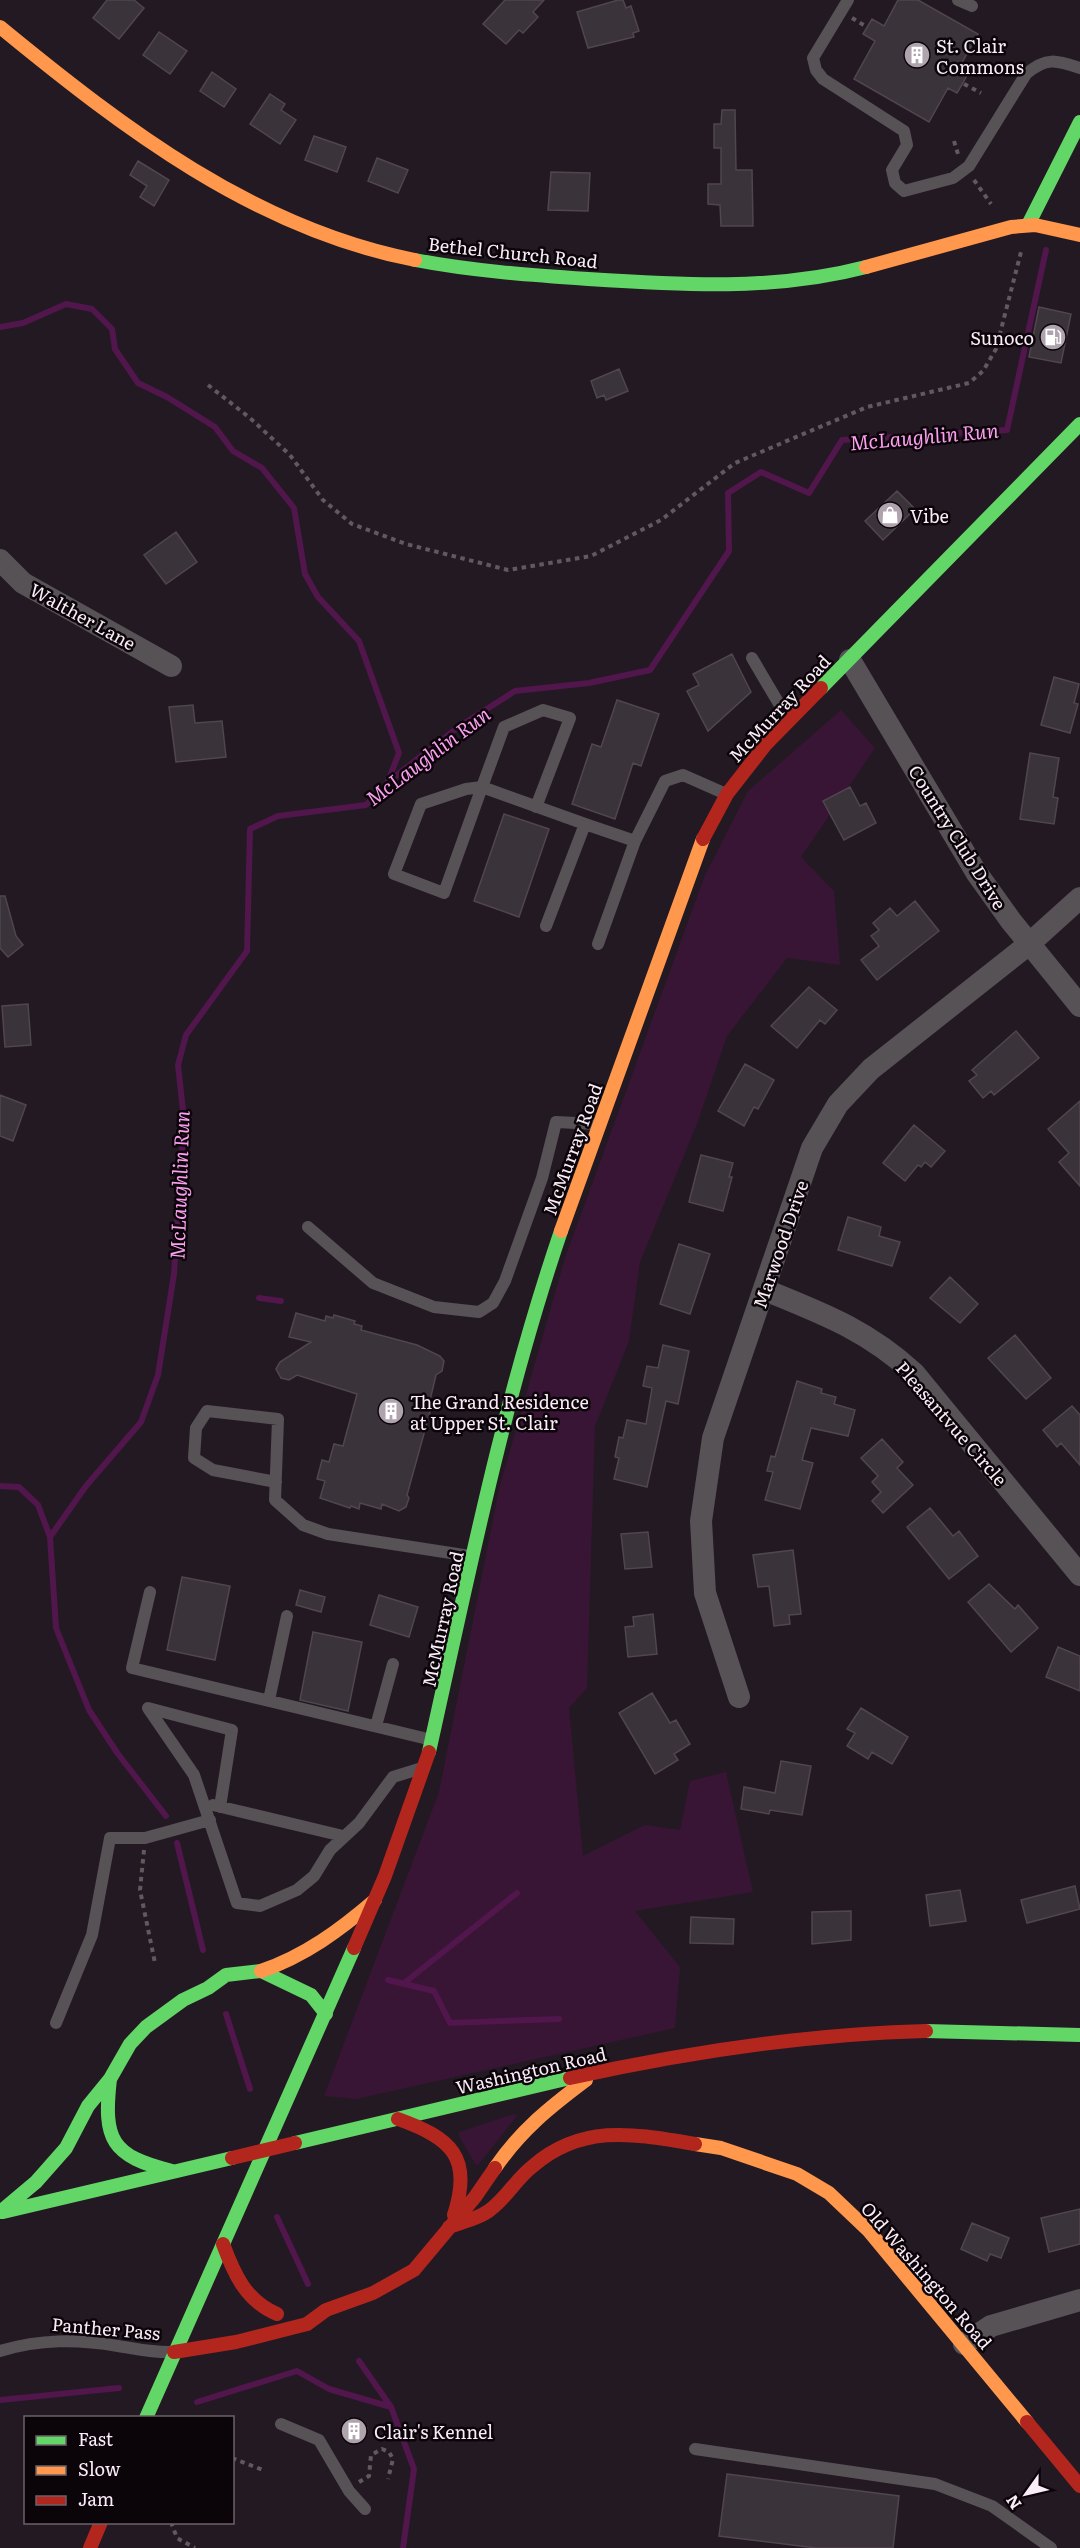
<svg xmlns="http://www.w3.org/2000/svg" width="1080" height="2548" font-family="Literata,serif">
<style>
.green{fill:#381534}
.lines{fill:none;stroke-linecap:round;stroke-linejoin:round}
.stream{stroke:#51164c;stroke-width:6}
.building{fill:#3b333a;stroke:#4f464e;stroke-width:1.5}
.path{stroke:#5f5a5e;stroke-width:4;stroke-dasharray:4.5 4.5;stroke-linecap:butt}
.lane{stroke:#575256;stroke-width:12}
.street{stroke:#575256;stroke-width:22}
.fast{stroke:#63d668;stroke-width:14}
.slow{stroke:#ff974d;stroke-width:14}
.jam{stroke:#b3261e;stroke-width:14}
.jam-bridge{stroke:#b3261e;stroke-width:14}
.labels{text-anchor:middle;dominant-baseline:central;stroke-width:5;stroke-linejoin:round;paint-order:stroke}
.poi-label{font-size:18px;fill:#faedf8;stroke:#0b050a;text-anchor:start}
.street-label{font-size:18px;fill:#faedf8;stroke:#0b050a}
.water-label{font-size:20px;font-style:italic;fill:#fb9eef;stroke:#0b050a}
</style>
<rect width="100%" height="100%" fill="#231922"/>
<path class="green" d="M841,710L875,748L801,857L834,891L840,965L787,958L727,1036L697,1124L640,1262L629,1341L595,1426L587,1688L569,1708L583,1856L645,1825L680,1830L690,1781L726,1772L753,1892L635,1911L680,1967L675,2028L356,2099L324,2096L439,1792L499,1489L565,1258L705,875L748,791Z
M514,2114L517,2116L478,2165L475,2164L459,2136V2132Z"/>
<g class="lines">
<path class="stream" d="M0,327L23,323L66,304L92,309L112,329L115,349L138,383L167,397L215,427L233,451L262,468L294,508L305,574L318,597L359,641L399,753L388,781
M259,1298L281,1301
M0,1486L19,1487L38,1505L50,1537
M166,1816L118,1754L89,1710L56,1628L50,1537L86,1486L141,1422L158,1375L174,1274L184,1120L178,1065L186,1035L247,951L250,829L278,816L366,805L388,782L457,728L515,691L589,683L650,670L729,551L728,493L761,472L809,493L842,440L1007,430L1046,250
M177,1843L203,1950
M388,1980L434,1991L450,2023L559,2019
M403,1984L517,1893
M226,2014L250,2089
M277,2217L308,2284
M359,2361L391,2407L414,2469L403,2548
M0,2400L119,2388
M197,2402L297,2371L329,2389L391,2407"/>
</g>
<path class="building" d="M107,0H134L144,8L119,39L93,18Z
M505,0H544L533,12L538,17L523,33L519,30L506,44L483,24Z
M618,0H623L626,8L631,6L639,31L633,33L634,37L588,48L577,12Z
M898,0H918L978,34L959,68L968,73L963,83L957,93L948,88L929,122L854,79L875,41L863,34L872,19L884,26Z
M159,32L187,51L170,74L143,55Z
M212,72L236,89L224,107L200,91Z
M270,94L285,104L281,110L296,120L280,144L250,124Z
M722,110H735L736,170H752L753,226H721L720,205L708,204V184H721V148H714V124H721Z
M314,136L346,147L337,172L305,160Z
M377,158L408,170L398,193L368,181Z
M138,161L169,180L154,206L140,197L147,186L130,175Z
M551,172L590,173L588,211L548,210Z
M1039,307L1071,314L1061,363L1029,357Z
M619,369L628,391L606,400L604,395L597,398L591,381Z
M897,491L915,509L883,540L865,521Z
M176,532L197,562L166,584L144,555Z
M732,654L751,692L708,731L687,691L699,685L693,674Z
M1054,677L1079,684L1074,703L1078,704L1070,733L1041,725Z
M617,700L659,714L641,766L633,763L615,819L572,804L592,744L601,747Z
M193,705L195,723L222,721L226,757L176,762L169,707Z
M1030,753L1059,758L1053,797L1058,798L1054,824L1020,819Z
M850,787L860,806L866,803L876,823L844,840L823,801Z
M504,814L549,829L519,917L474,901Z
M0,896H5L16,936L23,945L8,957L0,948Z
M915,901L939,931L877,980L861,960L879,946L871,936L879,930L873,923L890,908L897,916Z
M809,987L837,1010L825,1024L820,1020L797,1048L771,1026Z
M28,1004L31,1045L5,1047L2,1006Z
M1016,1031L1039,1058L994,1095L991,1091L983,1098L969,1081L977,1075L972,1070Z
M745,1064L774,1080L758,1109L754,1107L744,1126L718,1111Z
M0,1095L26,1105L13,1141L0,1136Z
M1080,1101V1186L1059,1162L1069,1153L1048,1129Z
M914,1125L945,1151L931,1167L925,1162L921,1167L918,1165L905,1181L883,1163Z
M701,1155L733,1163L729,1177H732L723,1211L689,1202Z
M848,1217L881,1227L879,1236L900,1242L892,1266L838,1250Z
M679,1244L710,1254L690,1314L660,1304Z
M950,1277L978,1304L960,1323L930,1298Z
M296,1313L325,1321L326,1316L333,1318L334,1315L355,1321L354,1324L362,1326L361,1330L417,1345L440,1356L444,1361L442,1371L436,1375L430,1400L433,1401L407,1495L409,1498L406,1507L399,1511L382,1504L381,1509L360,1503L359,1509L351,1506L350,1508L320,1498L325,1481L317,1479L322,1460L329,1462L334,1444L343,1446L357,1394L297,1375L289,1380L281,1378L276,1369L280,1362L311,1342L289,1337Z
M1015,1335L1051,1378L1026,1399L988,1358Z
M663,1345L689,1351L678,1404L666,1401L647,1487L614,1479L619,1458L615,1457L619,1437L623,1438L627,1420L646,1424L652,1388L643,1386L647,1366L658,1368Z
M797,1381L822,1389L821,1393L836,1397L834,1404L855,1410L848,1436L811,1428L802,1460L813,1463L800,1509L765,1500L773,1472L767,1471L771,1456L775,1457Z
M1072,1406L1080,1415V1465L1061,1443L1057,1447L1043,1430Z
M882,1439L903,1462L897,1468L913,1485L883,1513L872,1501L881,1492L872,1482L878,1476L861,1458Z
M930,1508L953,1536L959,1531L978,1556L949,1579L907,1527Z
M648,1532L652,1567L625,1569L621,1534Z
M793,1550L801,1614L789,1615L790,1624L774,1626L769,1586L758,1587L753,1555Z
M182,1577L230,1586L215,1660L167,1650Z
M989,1584L1015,1609L1018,1605L1038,1628L1011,1652L968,1602Z
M300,1590L325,1597L321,1612L296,1605Z
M379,1595L418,1607L409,1637L370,1625Z
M653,1614L657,1654L628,1657L625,1627L634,1626L633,1617Z
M313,1632L362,1642L348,1711L300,1700Z
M1058,1647L1080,1656V1691L1046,1677Z
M652,1693L670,1723L676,1720L690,1744L674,1754L678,1760L655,1774L619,1713Z
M861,1708L908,1737L892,1764L872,1752L868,1759L847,1746L855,1733L847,1729Z
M781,1761L811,1766L802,1815L770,1810L769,1814L741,1809L744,1787L775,1793Z
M1075,1886L1080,1909L1027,1923L1021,1900Z
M960,1890L966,1921L930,1926L926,1895Z
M851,1911V1940L812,1944V1912Z
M691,1917L734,1919L733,1944L690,1943Z
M1080,2209V2244L1049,2252L1041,2218Z
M972,2223L1009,2238L1001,2258L990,2254L987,2261L961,2249Z
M348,2419L367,2428L360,2442L342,2433Z
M727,2474L899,2496L893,2548H816L719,2536Z"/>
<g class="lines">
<path class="path" d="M852,18L867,27
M964,84L981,93
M954,141L958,154
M974,180L991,204
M208,385L250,418L290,455L323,500L352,524L406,544L508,570L591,556L661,520L735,463L867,407L969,383L983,371L996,349L1021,252
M144,1850L140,1890L155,1963
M232,2458L263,2470
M359,2482L369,2476L371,2455L382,2449L389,2452L393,2459L388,2479
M171,2522L177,2538L195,2548"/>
<path class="lane" d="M848,0L813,58L816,70L823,79L904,131L907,145L892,170L895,183L904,191L953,178L969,166L1026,74C1046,57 1056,60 1080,68
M958,0L972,6
M752,658L788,719
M536,807L570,718L543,710L504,727L482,787L466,789L421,804L394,874L444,893L482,787L585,824
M546,926L585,824L635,841
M598,944L635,841L665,781L683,775L726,794
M308,1227L373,1283L434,1307L479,1312L493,1303L505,1281L542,1178L556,1122L596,1124
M276,1482L213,1470L194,1458L196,1428L207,1411L278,1419L275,1500L303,1525L328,1534L470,1556
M150,1592L132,1668L432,1740
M269,1700L287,1616
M376,1726L393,1664
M213,1805L343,1836
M220,1807L232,1730L148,1708L194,1775L237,1903L260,1906L297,1890L314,1876L330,1850L359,1823L393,1777L422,1768
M56,2023L92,1935L110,1838H145L210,1820
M0,2351C40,2339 77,2339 118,2346C138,2349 153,2353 173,2352
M281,2424L319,2440L349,2491L365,2509
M695,2449L935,2484L992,2506L1051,2548"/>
<path class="street" d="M0,560L23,583L171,666
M850,660L976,872L1011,921L1080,1006
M765,1290C824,1314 867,1330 914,1373L1080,1575
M739,1697L705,1593L701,1521L713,1438L812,1148L838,1104L871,1069L1029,944L1080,898
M964,2344L991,2326L1080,2300"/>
<path class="fast" d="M1028,225L1080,122
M415,260C472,271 530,275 588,279C681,285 775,291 866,267
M821,688L1080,424
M429,1752C468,1577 503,1401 561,1231
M926,2031L1080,2035
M110,2079C103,2140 111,2156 172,2171
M295,2143L570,2078
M0,2212L36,2182L66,2148L88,2106L110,2079L130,2044L146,2027L183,2000L208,1988L226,1975L261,1971L311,1995L326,2014
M3,2212L232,2158
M146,2418L354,1948"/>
<path class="slow" d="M0,27C123,128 255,229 415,260
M866,267L1011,227L1035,225L1080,235
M561,1231L703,839
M261,1971C305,1956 340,1930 375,1900
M695,2144L721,2148L797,2174L829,2193L869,2231L1027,2422
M495,2168C521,2130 550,2107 586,2080"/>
<path class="jam" d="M703,839L727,794L766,744L821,688
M354,1948L385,1876L429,1752
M570,2078C688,2052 806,2034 926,2031
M398,2119C451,2138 473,2157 454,2215
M449,2227C462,2222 481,2218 491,2209C507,2197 517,2178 533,2166C583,2123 635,2134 695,2144
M223,2244C234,2274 246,2301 277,2314
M174,2352L236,2342L307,2324L326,2310L373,2293L414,2270L475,2197L495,2168
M1027,2422L1080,2486
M90,2548L101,2522"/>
<path class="jam-bridge" d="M232,2158L295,2143"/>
</g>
<defs>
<symbol id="building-disc" viewBox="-11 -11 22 22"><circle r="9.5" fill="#afa3ad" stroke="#0b050a"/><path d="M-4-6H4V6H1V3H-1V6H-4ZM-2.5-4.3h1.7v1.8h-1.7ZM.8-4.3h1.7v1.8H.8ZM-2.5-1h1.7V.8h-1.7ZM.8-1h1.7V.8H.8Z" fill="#fff"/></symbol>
<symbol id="fuel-disc" viewBox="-11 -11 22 22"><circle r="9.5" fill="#afa3ad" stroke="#0b050a"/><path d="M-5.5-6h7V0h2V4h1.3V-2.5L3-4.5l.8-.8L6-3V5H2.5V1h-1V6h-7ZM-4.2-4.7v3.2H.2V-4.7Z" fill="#fff"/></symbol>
<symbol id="shop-disc" viewBox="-11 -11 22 22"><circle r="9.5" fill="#afa3ad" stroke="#0b050a"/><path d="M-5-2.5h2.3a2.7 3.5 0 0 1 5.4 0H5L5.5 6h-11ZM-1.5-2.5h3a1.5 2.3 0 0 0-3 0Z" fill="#fff"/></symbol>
</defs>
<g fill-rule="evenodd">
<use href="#building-disc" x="902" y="40" width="30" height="30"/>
<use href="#fuel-disc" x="1038" y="322" width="30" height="30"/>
<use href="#shop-disc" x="875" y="500" width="30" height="30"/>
<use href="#building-disc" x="376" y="1396" width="30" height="30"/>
<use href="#building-disc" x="339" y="2416" width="30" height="30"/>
</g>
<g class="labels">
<g class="poi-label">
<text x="936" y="45">St. Clair<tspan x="936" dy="21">Commons</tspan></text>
<text x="1034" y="337" text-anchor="end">Sunoco</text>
<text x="910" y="515">Vibe</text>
<text x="410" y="1401">The Grand Residence<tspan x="410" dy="21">at Upper St. Clair</tspan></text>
<text x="374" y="2431">Clair's Kennel</text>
</g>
<g class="street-label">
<text transform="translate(513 252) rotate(6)">Bethel Church Road</text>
<text transform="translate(83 616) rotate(29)">Walther Lane</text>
<text transform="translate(779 708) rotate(-47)">McMurray Road</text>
<text transform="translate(958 837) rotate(58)">Country Club Drive</text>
<text transform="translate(572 1149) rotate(-70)">McMurray Road</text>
<text transform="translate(780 1244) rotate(-71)">Marwood Drive</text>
<text transform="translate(952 1423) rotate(49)">Pleasantvue Circle</text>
<text transform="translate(442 1619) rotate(-78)">McMurray Road</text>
<text transform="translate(531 2070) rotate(-13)">Washington Road</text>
<text transform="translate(927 2275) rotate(49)">Old Washington Road</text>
<text transform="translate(106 2328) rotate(5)">Panther Pass</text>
</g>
<g class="water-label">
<text transform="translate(924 435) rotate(-5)">McLaughlin Run</text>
<text transform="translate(427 755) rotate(-37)">McLaughlin Run</text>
<text transform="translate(178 1185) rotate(-88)">McLaughlin Run</text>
</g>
</g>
<rect x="24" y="2416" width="210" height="108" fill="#0b050a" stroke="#6b6269" stroke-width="1.5"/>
<rect x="36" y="2436" width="30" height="9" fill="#63d668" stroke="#6b6269" stroke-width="1.5"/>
<text x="78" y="2446" font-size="18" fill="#faedf8">Fast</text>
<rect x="36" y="2466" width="30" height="9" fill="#ff974d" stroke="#6b6269" stroke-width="1.5"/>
<text x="78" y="2476" font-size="18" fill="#faedf8">Slow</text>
<rect x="36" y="2496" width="30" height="9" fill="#b3261e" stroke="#6b6269" stroke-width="1.5"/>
<text x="78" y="2506" font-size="18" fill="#faedf8">Jam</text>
<g transform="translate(1026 2494) rotate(236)" stroke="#0b050a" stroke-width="4.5" paint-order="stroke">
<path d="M0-4.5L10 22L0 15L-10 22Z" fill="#faedf8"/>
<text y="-9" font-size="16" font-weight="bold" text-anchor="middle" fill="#faedf8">N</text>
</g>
</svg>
